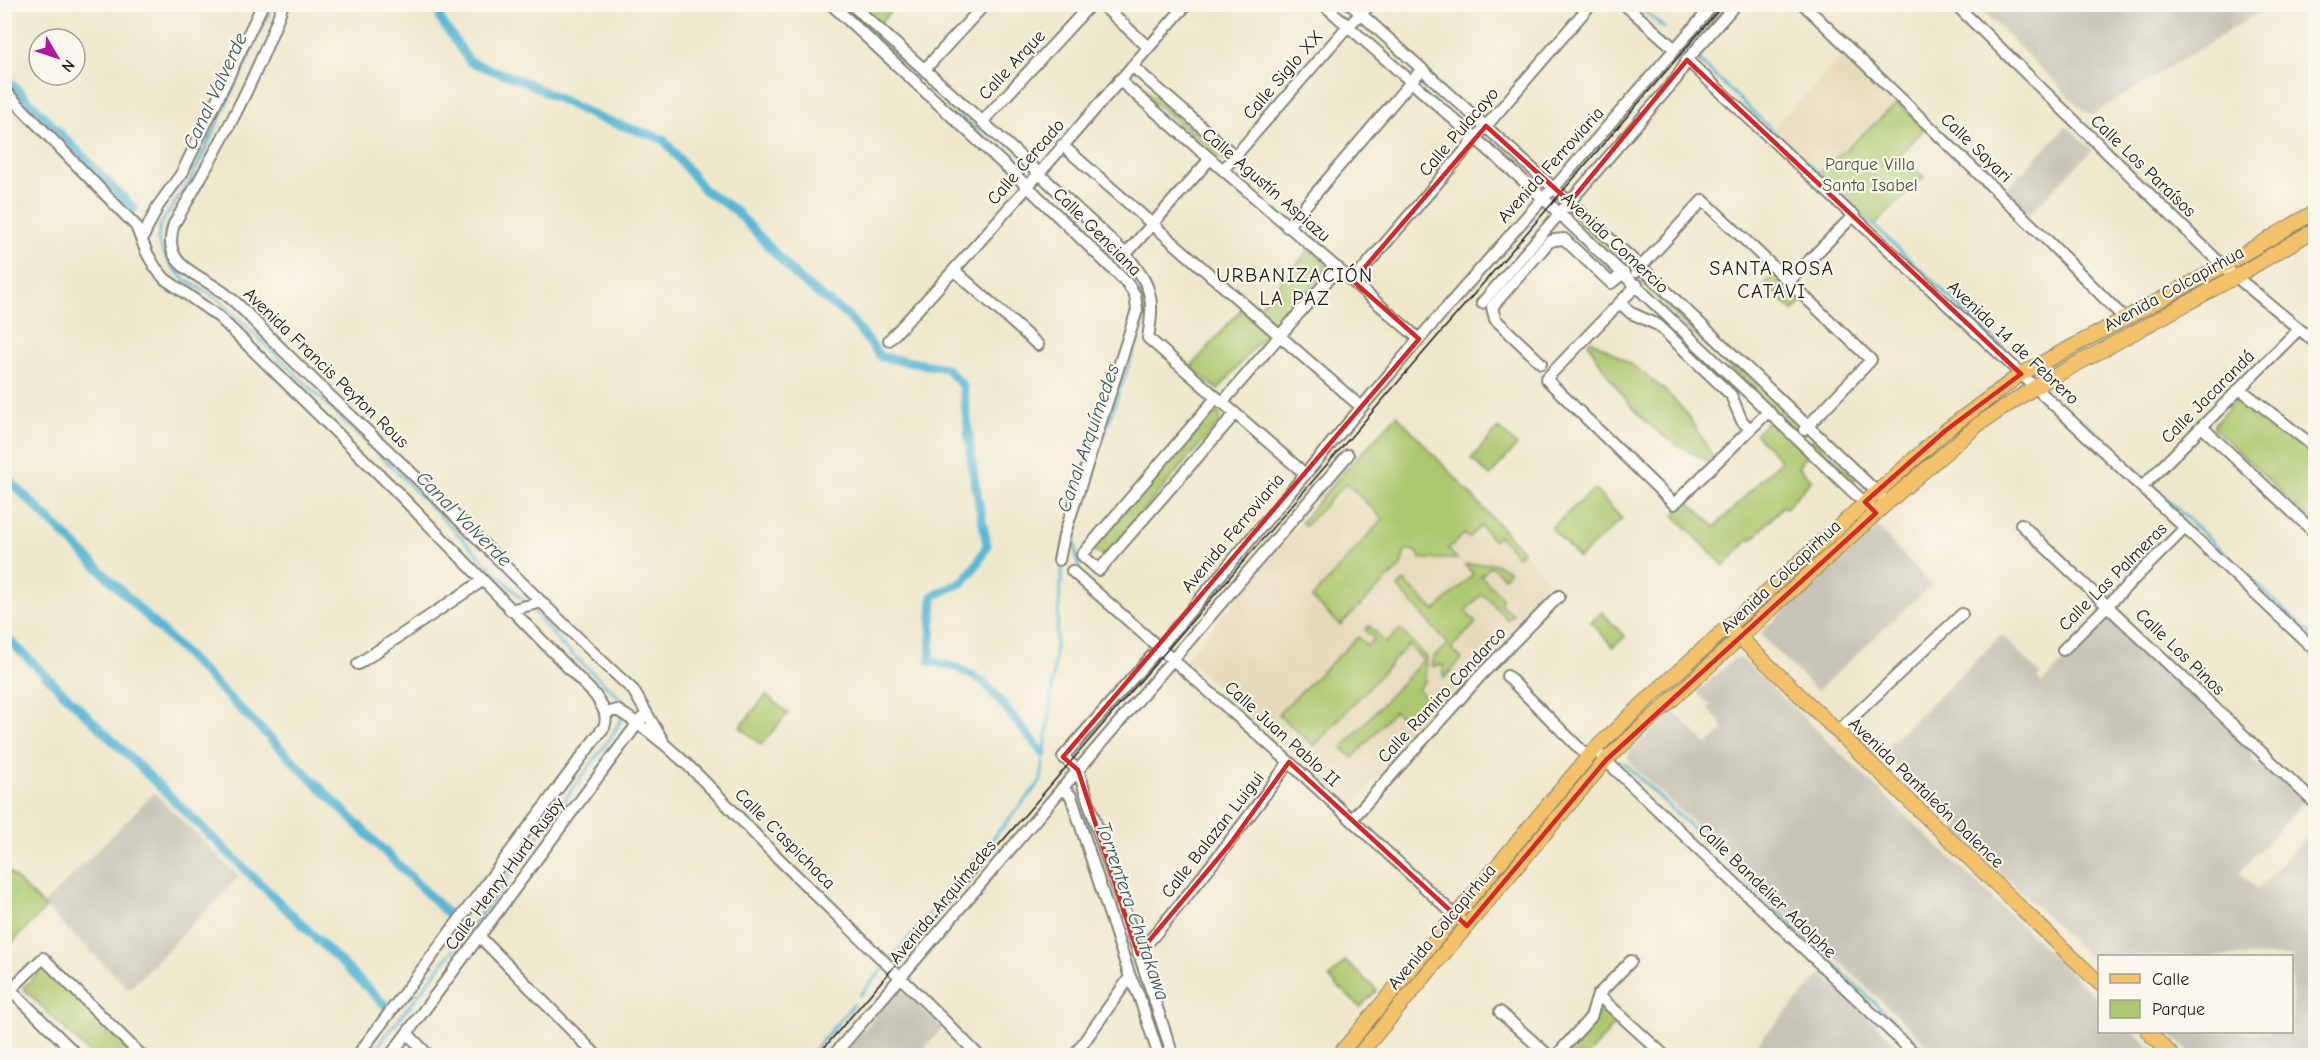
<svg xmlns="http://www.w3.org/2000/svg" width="2320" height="1060" font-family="'Comic Neue',sans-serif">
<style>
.built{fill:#e6daba}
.industrial{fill:#c8c4b8}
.green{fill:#acc970;stroke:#647246;stroke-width:1.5}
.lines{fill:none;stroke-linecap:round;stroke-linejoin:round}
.stream{stroke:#59b7d7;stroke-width:3}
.canal{stroke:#59b7d7;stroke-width:9}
.minor-casing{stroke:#868274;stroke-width:14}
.major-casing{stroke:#868274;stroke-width:16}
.minor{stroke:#fff;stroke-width:10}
.major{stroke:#f3c26a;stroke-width:14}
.tram{stroke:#1c1c1c;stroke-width:1.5}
.marked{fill:none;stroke:#d62828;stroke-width:4.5;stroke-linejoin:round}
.labels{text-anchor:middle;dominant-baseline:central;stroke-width:4.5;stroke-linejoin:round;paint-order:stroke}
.street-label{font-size:18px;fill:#1c1c1c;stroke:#fbf7ec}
.park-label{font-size:18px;fill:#4e5939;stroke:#fbf7ec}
.water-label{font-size:20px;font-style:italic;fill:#345a67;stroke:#fbf7ec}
.neighbourhood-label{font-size:20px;letter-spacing:1.5px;fill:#1c1c1c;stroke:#fbf7ec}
</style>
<rect width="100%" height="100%" fill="#fbf7ec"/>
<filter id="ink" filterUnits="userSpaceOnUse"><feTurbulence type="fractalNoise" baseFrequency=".0167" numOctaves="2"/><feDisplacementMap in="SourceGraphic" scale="12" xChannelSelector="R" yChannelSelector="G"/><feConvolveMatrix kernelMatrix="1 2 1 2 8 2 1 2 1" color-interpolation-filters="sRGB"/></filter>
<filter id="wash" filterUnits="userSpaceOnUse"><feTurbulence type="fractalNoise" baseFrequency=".008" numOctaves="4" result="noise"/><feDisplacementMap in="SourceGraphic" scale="24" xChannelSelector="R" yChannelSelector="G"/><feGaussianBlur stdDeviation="1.35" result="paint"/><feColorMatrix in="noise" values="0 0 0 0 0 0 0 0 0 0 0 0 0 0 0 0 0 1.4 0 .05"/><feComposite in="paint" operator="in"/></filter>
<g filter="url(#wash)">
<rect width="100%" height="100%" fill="#efe8cc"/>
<path class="built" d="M1846,53L1895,105L1819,173L1773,127Z
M1397,415L1549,581L1545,585L1549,590L1376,779L1352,805H1346L1186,658L1339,477Z"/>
<path class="industrial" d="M1977,5H2271L2092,115L2084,111Z
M2067,126L2092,150L2028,215L2004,191Z
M1878,527L1931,585L1817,691L1761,636L1764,629Z
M2110,616L2251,752L2252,760L2263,769H2269L2304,801L2239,873L2258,889L2315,827V1055H2193L2168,1032H2292V956H2100L2099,966L1956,831L1960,826L1922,787L1919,790L1882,751L2002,635L2041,675L2038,678L2042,683Z
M1740,657L2099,1000L2100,1032H2133L2159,1055H1938L1631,764L1628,756L1630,751L1673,711L1708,745L1724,730L1720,726L1722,724L1708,709L1711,706L1697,692L1734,659Z
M154,793L239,877L129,989L43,905Z
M1822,974L1908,1055H1746Z
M901,991L906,992L942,1028L919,1055H842L894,995Z"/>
<path class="green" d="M872,5H897L878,25L865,13Z
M1128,75L1227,159L1224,162L1125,79Z
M1898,103L1924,129L1900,155L1924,177L1874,226L1819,173Z
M1578,215L1629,263L1625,268L1573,220Z
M1309,250L1326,264L1325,271L1281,323H1273L1257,309Z
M1775,273L1804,300L1793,311L1764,285Z
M2221,273L2224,277L2040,375L2036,371Z
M1646,278L1799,423L1794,429L1641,283Z
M1241,309L1267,332L1218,390L1191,367Z
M1591,340C1623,359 1656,378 1681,407C1694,423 1703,441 1714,459L1710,462C1694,454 1679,447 1665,437C1632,414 1608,377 1588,343Z
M2239,397H2244L2315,454V525L2214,428V424Z
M1212,411L1218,413L1221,417L1220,422L1104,556L1094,551V546L1208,413Z
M1397,415L1523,551L1517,556L1499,536L1493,540L1481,526L1468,538L1464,534L1448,549L1457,559H1421L1416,551L1408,550L1404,553L1401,566L1340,625L1312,598L1383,519L1346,483L1305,526L1301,522L1339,477Z
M1773,422L1808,455L1798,466L1812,480L1786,508L1783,506L1752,540L1750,538L1724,566L1674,515L1688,501L1715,527L1781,460L1755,434L1766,423Z
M1498,428L1517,445L1490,476L1471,459Z
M1813,439L1856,479L1852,484L1809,444Z
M1594,489L1622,519L1579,558L1551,528Z
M1493,563L1510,571L1504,577L1491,566L1481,576L1503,598L1500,603L1513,615L1508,620L1485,596H1480L1465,611L1476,623L1451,648L1462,659L1444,678L1443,665L1431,666L1433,658L1448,644L1398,587L1404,581L1435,611L1473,574L1465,565Z
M1602,612L1625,637L1613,647L1591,622Z
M1369,626L1386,643L1400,629L1426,657L1425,680L1418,689L1423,694L1425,699L1405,720L1394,711L1353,758L1342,748L1423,660L1408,645L1314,746L1278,714L1358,637L1367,646L1374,639L1365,630Z
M766,695L788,713L761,745L740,727Z
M1587,763L1591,766L1474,909L1469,906Z
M4,867L46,908L5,950H4Z
M1452,926L1456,930L1352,1055L1345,1056Z
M1345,961L1377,990L1360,1007L1329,978Z
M45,966L135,1055H91L23,988Z
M1601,1007L1605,1008L1619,1020L1588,1055L1562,1056L1593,1021Z"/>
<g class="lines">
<path class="stream" d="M273,4L190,181L160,225L158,239L163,252L172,266L183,278L218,299L389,464L525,602
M1637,4L1664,28
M849,14L1030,179
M1695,57L2015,359
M1035,184L1133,277C1142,293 1145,305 1144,322L1086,485
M2083,420L2316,640
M1072,524L1079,570
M530,607L562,645L617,695L623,702L624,712
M1624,763L1930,1056
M1072,779L1166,1056
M892,958L1041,781L1050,712L1063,560
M860,995L884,968
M370,1056L469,930L611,737L622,718
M809,1056L853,1005"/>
<path class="canal" d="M441,4L440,19L470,62L523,81L596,117L663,139L704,190L735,210L800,280L849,317L881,357L946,368L963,386L973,472L987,545L977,564L963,582L933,596L930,661L958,668L984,682L1043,753
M4,76L134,209
M4,475L451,917
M4,635L387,1007"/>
</g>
</g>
<g filter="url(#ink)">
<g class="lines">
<defs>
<path id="minor" d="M283,4C256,81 215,154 174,224C161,263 192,271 217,288C231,297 243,309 254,321C309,378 368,431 425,486C494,554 562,625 633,690L663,741
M831,4L1027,186L1127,283L1135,295L1137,310L1064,536L1059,560
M851,4C926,71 1002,138 1075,207C1099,230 1132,254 1146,284C1154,301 1151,320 1148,338L1304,473
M1101,4L1148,47
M1323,4L1543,198L1869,507
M1350,4L1641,267L1881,496
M1624,4L1675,49
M1803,4L2045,238L2124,318
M1955,4L2223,266L2316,343
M1687,60L2316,651
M1132,66L1235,156
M925,69L985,4
M1119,80L1419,339
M4,90L136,226L147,253L155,267L165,279L219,317L394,489L595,695C602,706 609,715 604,727L357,1056
M982,122L1091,4
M1062,145L1361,407
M1223,170L1347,27L1371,4
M1287,227L1422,69
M142,239L158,206L182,173L263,4
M1125,255L1210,159
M955,271L1038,345
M1636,272L1703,200L1871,360L1804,430
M1353,281L1591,4
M1789,281L1854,215
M1637,285L1546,379L1674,504L1769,411
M1482,303L1676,79L1687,60L1736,4
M1620,303L1631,313L1658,325L1731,395L1742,421L1750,429
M889,340C992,232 1087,116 1187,4
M1541,363L1495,319L1492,307L1549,242L1554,240L1564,239L1611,283L1624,273
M2240,389L2316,448
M1216,398L1082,555L1099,570L1235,414
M1222,403L1338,268
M2202,427L2316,534
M2142,487L2298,330
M2021,524L2316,804
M1072,571L1289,762L1460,920
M510,610L542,602
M2063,650L2185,528
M358,664L482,581
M1507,676L1588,757
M606,713L617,710C677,746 722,801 771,851C840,919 911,986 979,1056
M1837,732L1962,614
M1601,756L1917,1056
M1062,788L1071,796L1130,977L1139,996L1159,1056
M1352,819L1482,674L1559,596
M479,936L597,1056
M1138,954C1192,892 1241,828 1289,762
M11,990L78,1056
M1598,995L1665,1056
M4,996L43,958L142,1056
M1500,1012L1549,1056
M407,1033L429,1056
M390,1056L641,719
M833,1056L1348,455
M1074,1056L1130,977
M1173,1056L1078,770L1063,757L1159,648L1419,339L1543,198L1554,188L1714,4
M1556,1056L1591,1017L1598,995L1631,961"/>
<path id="major" d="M1734,632L2100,984
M2148,1032L2173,1056
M1338,1056L1594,750L1651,696L1945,431L2021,374L2223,266L2316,211
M1358,1056L1606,760L1887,503L1952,447L1979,424L2035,387L2235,277L2316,229"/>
</defs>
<use href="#minor" class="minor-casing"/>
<use href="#major" class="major-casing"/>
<use href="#minor" class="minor"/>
<use href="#major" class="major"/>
<path class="tram" d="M817,1056L1724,4"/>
</g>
</g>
<path class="marked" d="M1687,60L2021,374L1945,431L1865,502L1876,513L1606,760L1467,926L1289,762L1230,844L1138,954L1078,770L1063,757L1419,339L1353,281L1486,126L1570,202Z"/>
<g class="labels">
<g class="street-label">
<text transform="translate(1012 65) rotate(-47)">Calle Arque</text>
<text transform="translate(1283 75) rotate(-49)">Calle Siglo XX</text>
<text transform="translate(1459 132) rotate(-49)">Calle Pulacayo</text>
<text transform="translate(1976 148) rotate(44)">Calle Sayari</text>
<text transform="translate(1026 162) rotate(-49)">Calle Cercado</text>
<text transform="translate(1551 165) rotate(-48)">Avenida Ferroviaria</text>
<text transform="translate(2143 166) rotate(44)">Calle Los Paraísos</text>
<text transform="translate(1266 185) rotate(41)">Calle Agustín Aspiazu</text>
<text transform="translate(1097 232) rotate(45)">Calle Genciana</text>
<text transform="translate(1615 243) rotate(43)">Avenida Comercio</text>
<text transform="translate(2174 289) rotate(-29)">Avenida Colcapirhua</text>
<text transform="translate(2013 343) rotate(43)">Avenida 14 de Febrero</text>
<text transform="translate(326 368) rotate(44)">Avenida Francis Peyton Rous</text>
<text transform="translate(2208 397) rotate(-45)">Calle Jacarandá</text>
<text transform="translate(1233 533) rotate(-50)">Avenida Ferroviaria</text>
<text transform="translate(1781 577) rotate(-43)">Avenida Colcapirhua</text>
<text transform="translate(2113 577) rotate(-45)">Calle Las Palmeras</text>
<text transform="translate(2180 652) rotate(44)">Calle Los Pinos</text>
<text transform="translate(1442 695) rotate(-47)">Calle Ramiro Condarco</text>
<text transform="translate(1282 734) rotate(42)">Calle Juan Pablo II</text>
<text transform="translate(1926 793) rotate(44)">Avenida Pantaleón Dalence</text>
<text transform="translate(1213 835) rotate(-52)">Calle Balazan Luigui</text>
<text transform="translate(785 839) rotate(45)">Calle C'aspichaca</text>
<text transform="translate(505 874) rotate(-53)">Calle Henry Hurd Rusby</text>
<text transform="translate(1767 891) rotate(44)">Calle Bandelier Adolphe</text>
<text transform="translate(943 902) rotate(-50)">Avenida Arquímedes</text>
<text transform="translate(1442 927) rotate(-50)">Avenida Colcapirhua</text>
</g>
<g class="park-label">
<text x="1870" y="164">Parque Villa<tspan x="1870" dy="21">Santa Isabel</tspan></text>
</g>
<g class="water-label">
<text transform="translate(215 91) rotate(-65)">Canal Valverde</text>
<text transform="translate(1088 438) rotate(-71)">Canal Arquímedes</text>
<text transform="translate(464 519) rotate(45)">Canal Valverde</text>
<text transform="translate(1133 911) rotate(71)">Torrentera Chutakawa</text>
</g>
<g class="neighbourhood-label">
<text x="1772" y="268">SANTA ROSA<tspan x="1772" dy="23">CATAVI</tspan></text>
<text x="1295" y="275">URBANIZACIÓN<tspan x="1295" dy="23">LA PAZ</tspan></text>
</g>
</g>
<rect width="2320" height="1060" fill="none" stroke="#fbf7ec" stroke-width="24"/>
<rect x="2098" y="955" width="195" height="78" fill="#fbf7ec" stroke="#a29f99" stroke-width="1.5"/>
<rect x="2110" y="974" width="30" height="9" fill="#f3c26a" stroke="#a29f99" stroke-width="1.5"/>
<text x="2152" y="985" font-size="18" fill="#1c1c1c">Calle</text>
<rect x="2110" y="1000" width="30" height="18" fill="#acc970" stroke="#a29f99" stroke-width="1.5"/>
<text x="2152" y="1015" font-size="18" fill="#1c1c1c">Parque</text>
<g transform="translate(57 57) rotate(129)"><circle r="28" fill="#fbf7ec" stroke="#a29f99" stroke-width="1.5"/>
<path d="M0-4.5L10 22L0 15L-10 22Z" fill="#b5179e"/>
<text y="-9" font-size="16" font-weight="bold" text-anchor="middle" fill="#1c1c1c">N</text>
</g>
</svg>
